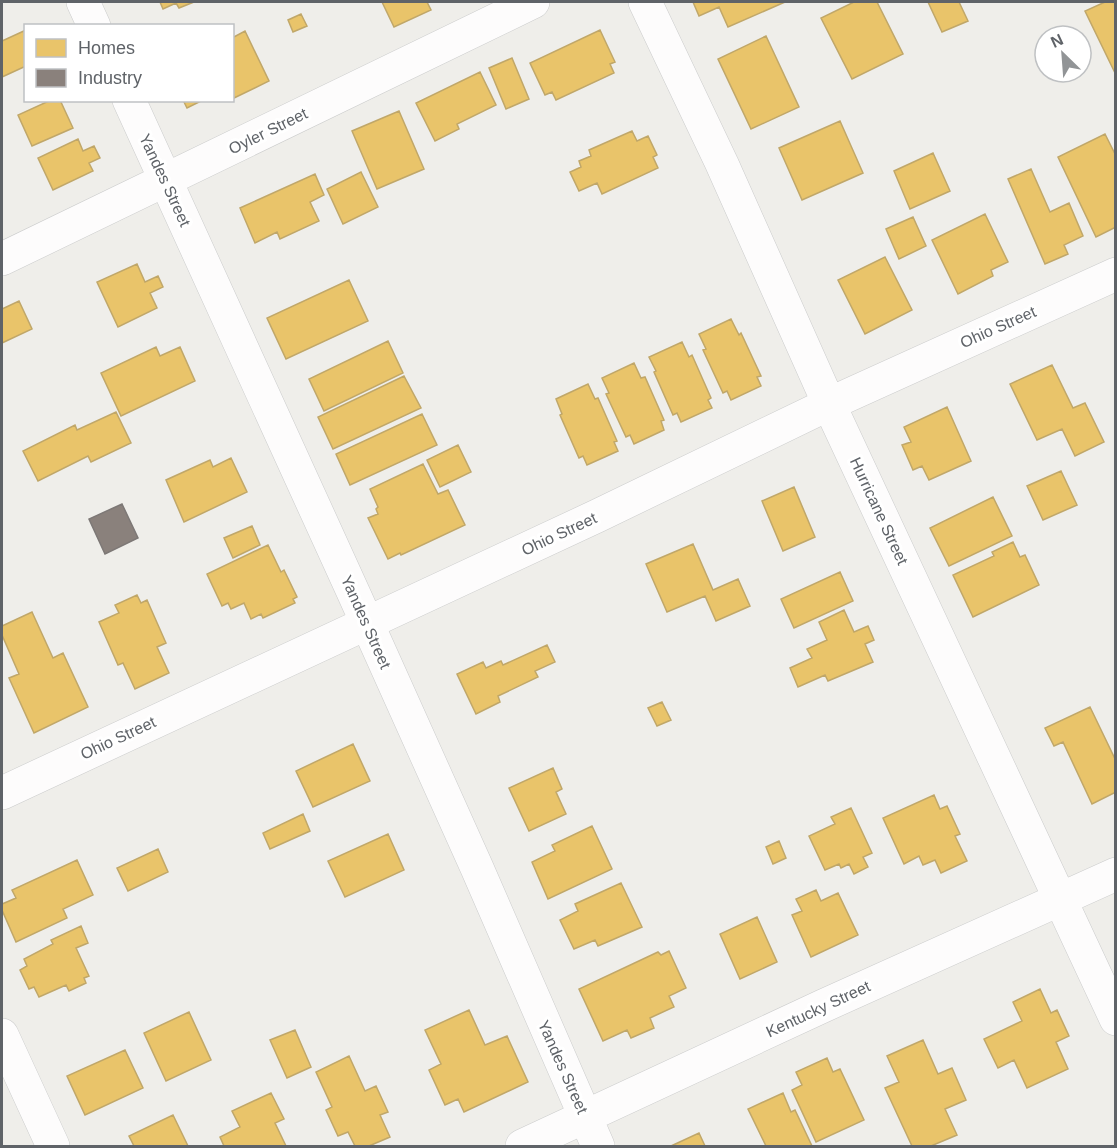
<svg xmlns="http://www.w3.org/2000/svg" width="1117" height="1148" font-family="Arial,sans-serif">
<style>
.homes{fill:#e9c46a;stroke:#c0a769;stroke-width:1.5}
.industry{fill:#8a817c;stroke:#7d7876;stroke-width:1.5}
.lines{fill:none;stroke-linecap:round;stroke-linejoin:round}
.street-casing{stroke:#cbcccc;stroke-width:34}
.street{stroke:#fdfcfc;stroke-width:33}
.labels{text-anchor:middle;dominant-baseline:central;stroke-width:6;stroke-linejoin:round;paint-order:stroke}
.street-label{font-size:16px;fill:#5f6368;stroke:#fff}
</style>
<rect width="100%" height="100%" fill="#efeeea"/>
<path class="homes" d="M160,2H194L179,8L176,3L163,9Z
M382,2H427L431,10L394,27Z
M693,2H785L728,27L719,7L699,16Z
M854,2H877L903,54L852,79L821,18Z
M928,2H959L968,21L942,32Z
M1105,2H1116V75L1085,11Z
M301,14L307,26L293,32L288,20Z
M26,30V66L2,77V41Z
M600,30L615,62L610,64L614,73L556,100L552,92L545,95L530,63Z
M245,31L269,81L232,99V38Z
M766,36L799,107L751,129L718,59Z
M512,58L529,99L506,109L489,68Z
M480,72L496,105L457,124L459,129L435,141L416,103Z
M51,100H60L73,128L32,146L18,115Z
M183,100H203L187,108Z
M399,111L424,169L377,189L352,131Z
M840,121L863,173L802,200L779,148Z
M632,131L637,141L648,136L657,155L653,157L658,168L602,194L597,183L579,191L570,172L581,167L579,161L591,156L589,150Z
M1105,134L1116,156V227L1096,237L1058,157Z
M78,139L83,151L94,146L100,158L89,163L93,171L53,190L38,158Z
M933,153L950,191L910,209L894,171Z
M1031,169L1050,212L1069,203L1083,236L1064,245L1068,254L1045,264L1008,179Z
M361,172L378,207L343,224L327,189Z
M315,174L324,195L310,202L319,221L280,239L277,232L255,243L240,208Z
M985,214L1008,262L991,270L993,276L958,294L932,240Z
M913,217L926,246L899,259L886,229Z
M885,257L912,310L865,334L838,280Z
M137,264L145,282L158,276L163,287L150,293L157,308L118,327L97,282Z
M349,280L368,321L286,359L267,318Z
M19,301L32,329L2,343V309Z
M731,319L739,335L741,333L761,376L757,377L761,386L731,400L727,391L723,393L703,350L706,349L699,334Z
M388,341L403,373L324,411L309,379Z
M682,342L689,357L692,355L711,398L708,400L712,408L681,422L677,413L673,415L654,372L656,371L649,357Z
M156,347L160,356L180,347L195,381L121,416L101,373Z
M634,363L641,378L645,377L664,420L661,421L664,430L634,444L630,435L626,437L606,394L609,393L602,378Z
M1052,365L1073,408L1085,403L1104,442L1075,456L1062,429L1037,440L1010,384Z
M404,376L421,408L333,449L318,417Z
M588,384L595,399L598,398L617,441L614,442L618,451L587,465L583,456L579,458L560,415L562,414L556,399Z
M947,407L971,461L929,480L922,466L913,470L902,445L911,442L904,427Z
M116,412L131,443L91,462L88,456L38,481L23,451L75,425L77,430Z
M422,414L437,445L350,485L336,454Z
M458,445L471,472L440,487L427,460Z
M231,458L247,492L184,522L166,480L210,460L213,467Z
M423,464L438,494L448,490L465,525L401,555L400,553L388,559L368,518L378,514L376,509L378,507L370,489Z
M1061,471L1077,505L1043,520L1027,486Z
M794,487L815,537L783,551L762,501Z
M993,497L1012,536L949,566L930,528Z
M252,526L260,545L233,558L224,538Z
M1013,542L1020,557L1025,555L1039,585L973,617L953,575L994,556L992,552Z
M693,544L713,590L738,579L750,606L716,621L705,596L667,612L646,564Z
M268,545L281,572L284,570L297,597L293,599L295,603L263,618L261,614L251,619L244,603L231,609L228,603L222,606L207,574Z
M840,572L853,601L794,628L781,599Z
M137,595L141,603L147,600L166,643L157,647L169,673L135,689L123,663L118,665L99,622L119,613L115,605Z
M844,610L854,632L868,626L874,640L865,644L873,662L828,681L825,675L798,687L790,668L812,658L807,649L827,640L819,622Z
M32,612L53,658L63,653L88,707L34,733L9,678L19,674L2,635V626Z
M547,645L555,662L535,671L538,677L498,696L500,702L476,714L457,674L483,662L486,668L501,661L503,665Z
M662,702L671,720L657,726L648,708Z
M1090,707L1116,761V792L1092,804L1063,742L1054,746L1045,728Z
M353,744L370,781L313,807L296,771Z
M553,768L562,789L556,792L566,814L529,831L509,788Z
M934,795L940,809L947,806L960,834L955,836L967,861L941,873L935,860L923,865L919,856L904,864L883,818Z
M851,808L872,853L863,857L868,867L854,874L849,864L841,868L839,864L825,870L809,836L835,824L831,817Z
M303,814L310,831L270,849L263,833Z
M592,826L612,869L548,899L532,862L555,851L552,845Z
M388,834L404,870L345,897L328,861Z
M779,841L786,858L773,864L766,847Z
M158,849L168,872L128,891L117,868Z
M77,860L93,895L63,909L67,918L16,942L2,910V904L16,898L12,890Z
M621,883L642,927L598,946L595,940L574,949L560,920L578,911L575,904Z
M816,890L821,901L838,893L858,935L811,957L792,915L802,911L796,899Z
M757,917L777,962L740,979L720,934Z
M81,926L88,943L76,948L89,976L84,978L86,983L69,991L66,985L39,997L34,987L29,989L20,970L27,966L24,959L53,944L51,940Z
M669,951L686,988L669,996L674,1007L650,1018L654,1028L631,1038L627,1030L603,1041L579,989L658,952L661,955Z
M1040,989L1051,1013L1057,1010L1069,1036L1056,1042L1068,1069L1027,1088L1014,1060L998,1068L984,1039L1022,1021L1013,1002Z
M469,1010L485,1045L507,1036L528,1082L464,1112L458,1099L445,1105L429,1070L441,1064L425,1030Z
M189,1012L211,1060L166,1081L144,1033Z
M295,1030L311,1067L287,1078L270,1040Z
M923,1040L938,1074L952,1068L966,1100L945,1109L957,1135L931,1146H912L885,1088L899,1082L887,1056Z
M125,1050L143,1088L85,1115L67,1076Z
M349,1056L365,1091L376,1086L388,1112L380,1115L390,1137L369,1146H355L348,1132L338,1136L326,1110L332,1107L316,1072Z
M827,1058L833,1072L840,1069L864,1120L816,1142L792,1090L802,1085L796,1072Z
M271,1093L284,1119L275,1123L286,1146H224L220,1137L240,1127L232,1111Z
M783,1093L791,1112L795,1110L812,1146H766L748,1109Z
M173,1115L188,1146H134L129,1136Z
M699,1133L705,1146H671Z"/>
<path class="industry" d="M122,504L138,538L105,554L89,519Z"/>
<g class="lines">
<defs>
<path id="street" d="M83,2L94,26
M645,2L722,164L829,404L1116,1019
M129,100L354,594L477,868L598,1146
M2,259L533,2
M2,793L597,516L829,404L1116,274
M2,1035L53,1146
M522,1146L823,1006L1116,874"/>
</defs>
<use href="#street" class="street-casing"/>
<use href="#street" class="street"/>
</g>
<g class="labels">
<g class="street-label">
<text transform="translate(268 131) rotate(-26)">Oyler Street</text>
<text transform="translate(165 180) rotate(65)">Yandes Street</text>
<text transform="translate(998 327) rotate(-24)">Ohio Street</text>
<text transform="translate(879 511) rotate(65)">Hurricane Street</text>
<text transform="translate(559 534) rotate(-25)">Ohio Street</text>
<text transform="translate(366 622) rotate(66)">Yandes Street</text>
<text transform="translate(118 738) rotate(-25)">Ohio Street</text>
<text transform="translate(818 1009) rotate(-25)">Kentucky Street</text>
<text transform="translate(563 1067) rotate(66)">Yandes Street</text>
</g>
</g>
<rect width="1117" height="1148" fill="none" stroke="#5f6368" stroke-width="6"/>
<rect x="24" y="24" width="210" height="78" fill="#ffffff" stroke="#bfc1c3" stroke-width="1.5"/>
<rect x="36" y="39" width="30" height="18" fill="#e9c46a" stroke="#bfc1c3" stroke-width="1.5"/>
<text x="78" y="54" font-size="18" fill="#5f6368">Homes</text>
<rect x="36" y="69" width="30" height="18" fill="#8a817c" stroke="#bfc1c3" stroke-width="1.5"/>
<text x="78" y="84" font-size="18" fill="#5f6368">Industry</text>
<g transform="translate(1063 54) rotate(335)"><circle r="28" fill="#ffffff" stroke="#bfc1c3" stroke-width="1.5"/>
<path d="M0-4.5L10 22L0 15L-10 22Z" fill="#919496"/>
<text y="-9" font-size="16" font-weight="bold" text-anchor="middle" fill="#5f6368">N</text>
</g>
</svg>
